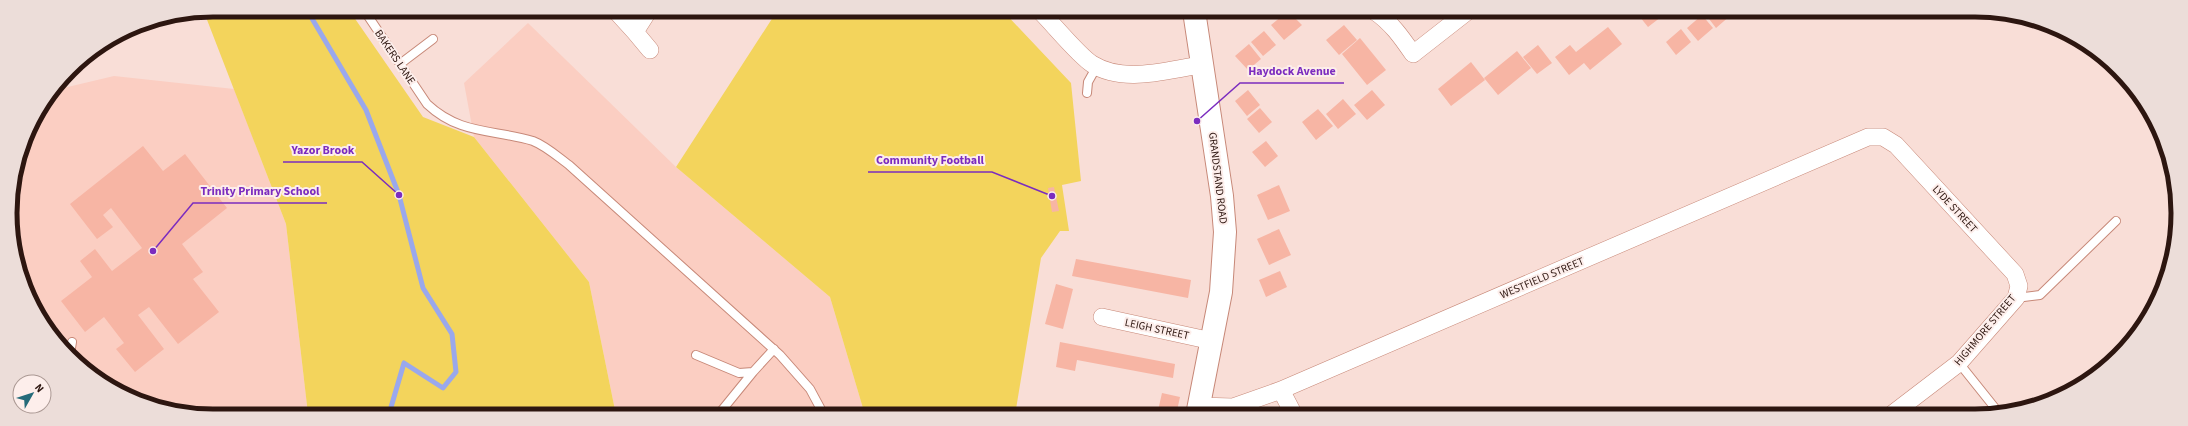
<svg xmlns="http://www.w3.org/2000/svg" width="2188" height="426" font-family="'Source Sans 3',sans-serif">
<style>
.built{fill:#fbcec2}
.green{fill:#f3d45c}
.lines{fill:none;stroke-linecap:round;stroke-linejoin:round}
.stream{stroke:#9aa8ec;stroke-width:5}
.building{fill:#f7b5a4}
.lane-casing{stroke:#c78878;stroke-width:10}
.street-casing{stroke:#c78878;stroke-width:18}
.secondary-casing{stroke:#c78878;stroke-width:24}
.lane{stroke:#fff;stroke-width:8}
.street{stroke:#fff;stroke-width:17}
.secondary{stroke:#fff;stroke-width:22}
.labels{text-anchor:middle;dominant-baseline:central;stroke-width:4;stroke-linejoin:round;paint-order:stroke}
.street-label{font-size:11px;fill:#2d1610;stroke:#fdeeeb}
.rim{fill:none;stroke:#2d1610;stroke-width:5}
.leader{fill:none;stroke:#7b2cbf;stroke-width:1.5}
.callout-dot{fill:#7b2cbf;stroke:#fdeeeb;stroke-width:1.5}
.callout-label{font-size:12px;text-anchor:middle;font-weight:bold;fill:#7b2cbf;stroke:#fdeeeb;stroke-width:4;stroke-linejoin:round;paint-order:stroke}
</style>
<rect width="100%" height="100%" fill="#f9ded7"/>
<path class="built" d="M528,23L676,167L830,297L865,415H616L589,282L474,137L464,83Z
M114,76L234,89L286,224L308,414H187L123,395L60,347L21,278L10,200L31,123L55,90Z"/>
<path class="green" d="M213,10H349L423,117L474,137L589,282L616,415L308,414L286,224L204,12Z
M777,11H1003L1071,83L1081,181L1062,185L1069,231H1060L1041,258L1015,415H865L830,297L676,167Z"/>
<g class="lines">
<path class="stream" d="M307,10L366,110L399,195L423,288L452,334L456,372L443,388L404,363L389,414"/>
</g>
<path class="building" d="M1288,11L1302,25L1284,40L1271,25Z
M1637,11H1657L1661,17L1648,27L1636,12Z
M1710,11H1729L1731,15L1716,28L1706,15Z
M1702,15L1713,28L1698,41L1687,28Z
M1344,25L1357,40L1339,55L1326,40Z
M1608,27L1622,44L1590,70L1584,63L1569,75L1555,57L1570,45L1576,52Z
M1681,29L1691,42L1676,55L1666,42Z
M1264,31L1276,45L1263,56L1251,42Z
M1360,38L1386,70L1367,85L1342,54Z
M1249,44L1261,59L1248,70L1235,56Z
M1538,45L1552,63L1537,74L1523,57Z
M1517,51L1531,68L1498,95L1484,78Z
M1471,62L1485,80L1451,106L1438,89Z
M1248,90L1260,105L1247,116L1235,101Z
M1372,90L1385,105L1367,120L1354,105Z
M1343,99L1356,114L1338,129L1326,114Z
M1260,108L1272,122L1259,133L1247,119Z
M1318,109L1333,126L1316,140L1302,122Z
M1266,141L1278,156L1265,167L1252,152Z
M143,146L163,171L185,154L227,208L182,244L203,272L193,279L219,312L178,344L149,307L138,315L164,349L135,372L116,349L124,343L104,317L85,332L61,301L92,277L80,261L95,249L112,271L142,248L111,208L103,215L113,227L97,239L70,204Z
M1279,185L1290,211L1268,220L1257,195Z
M1054,187L1059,211L1052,212L1048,188Z
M1279,229L1291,255L1269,265L1257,239Z
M1076,259L1191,280L1188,298L1072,276Z
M1280,271L1287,287L1266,297L1259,280Z
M1056,284L1073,289L1063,329L1045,324Z
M1060,342L1175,364L1173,378L1077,360L1075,371L1056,367Z
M1162,393L1180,397L1176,415H1157Z"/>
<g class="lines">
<defs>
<path id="lane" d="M364,10L427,104C460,135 493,129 533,141C546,146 558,157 569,165L780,355L810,389L824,415
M400,64L433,39
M1087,93L1088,82L1097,66
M2016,298L2040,295L2116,221
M70,354L72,342
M696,355L739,373L753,372L774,349
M1959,363L1999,413
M718,415L753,372"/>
<path id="street" d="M615,10L635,32L649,10
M1040,11C1053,24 1079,56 1092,64C1124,84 1166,70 1201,65
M1374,11C1391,22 1402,38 1413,54L1468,11
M635,32L650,50
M1102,317L1212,341
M1281,390L1294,415
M1198,406L1233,407L1281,390L1868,137H1883L1896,145L2015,274L2019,286L2016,298L1959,363L1891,415"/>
<path id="secondary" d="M1194,11L1222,196L1225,232L1221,292L1197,415"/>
</defs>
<use href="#lane" class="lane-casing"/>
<use href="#street" class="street-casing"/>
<use href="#secondary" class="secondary-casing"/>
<use href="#lane" class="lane"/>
<use href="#street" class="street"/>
<use href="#secondary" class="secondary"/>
</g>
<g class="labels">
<g class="street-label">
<text transform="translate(395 57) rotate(56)">BAKERS LANE</text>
<text transform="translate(1218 178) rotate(83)">GRANDSTAND ROAD</text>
<text transform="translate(1955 209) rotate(47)">LYDE STREET</text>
<text transform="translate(1542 278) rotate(-23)">WESTFIELD STREET</text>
<text transform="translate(1157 329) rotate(12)">LEIGH STREET</text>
<text transform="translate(1985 330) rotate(-50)">HIGHMORE STREET</text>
</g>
</g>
<path d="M0 0H2188V426H0ZM213 17H1975A196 196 0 0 1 2171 213V213A196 196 0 0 1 1975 409H213A196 196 0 0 1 17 213V213A196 196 0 0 1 213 17Z" fill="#ecddd9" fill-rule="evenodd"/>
<path class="rim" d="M213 17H1975A196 196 0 0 1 2171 213V213A196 196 0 0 1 1975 409H213A196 196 0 0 1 17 213V213A196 196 0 0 1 213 17Z"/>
<path class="leader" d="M1197 121L1240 83H1344M399 195L362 162H283M1052 196L992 172H868M153 251L193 203H327"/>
<g class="callout-dot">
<circle cx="1197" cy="121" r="4"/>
<circle cx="399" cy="195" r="4"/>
<circle cx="1052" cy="196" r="4"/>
<circle cx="153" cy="251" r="4"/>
</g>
<g class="callout-label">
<text x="1292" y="75">Haydock Avenue</text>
<text x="323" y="154">Yazor Brook</text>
<text x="930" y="164">Community Football</text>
<text x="260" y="195">Trinity Primary School</text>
</g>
<g transform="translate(32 394) rotate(51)"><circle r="19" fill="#fdeeeb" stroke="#aa9893"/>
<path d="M0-3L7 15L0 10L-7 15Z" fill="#256b7a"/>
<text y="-6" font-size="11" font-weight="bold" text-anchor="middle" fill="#2d1610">N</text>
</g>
</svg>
